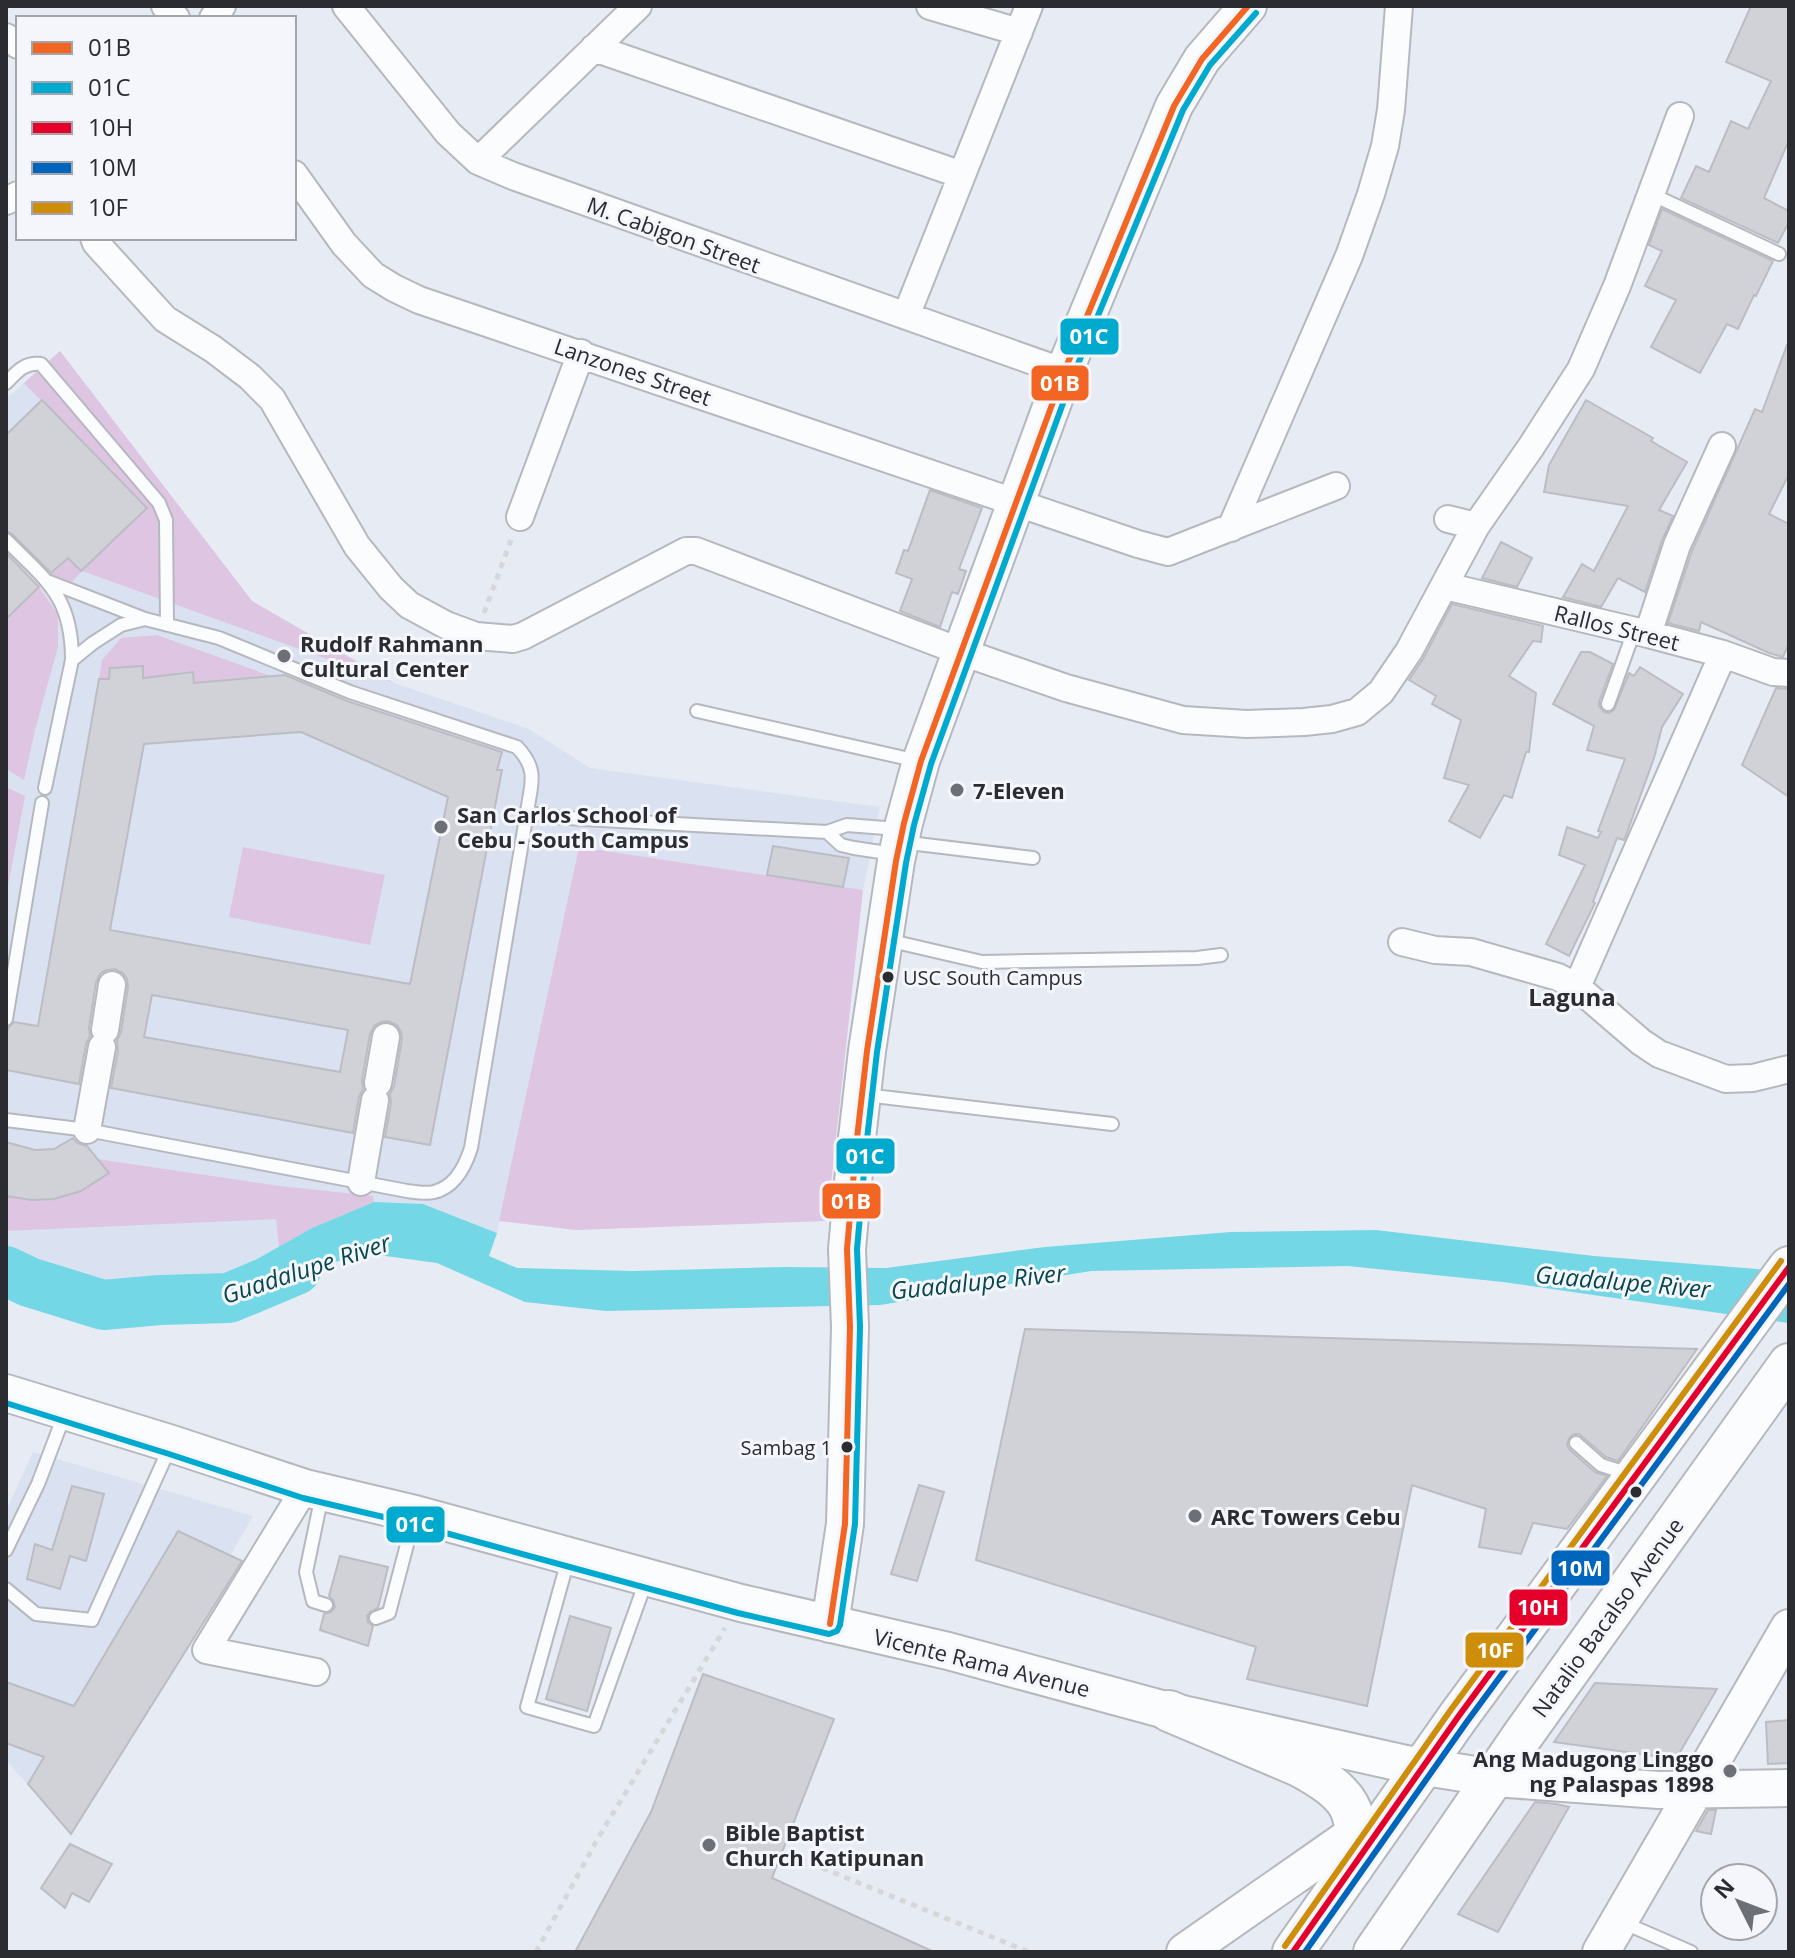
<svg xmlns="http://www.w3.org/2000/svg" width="1795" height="1958" font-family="'Open Sans',sans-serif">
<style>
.built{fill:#dae2f1}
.green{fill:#dec5e2}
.water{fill:#74d7e6}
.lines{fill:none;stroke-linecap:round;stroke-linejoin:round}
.river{stroke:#74d7e6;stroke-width:50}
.building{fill:#d1d1d8;stroke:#bcbdc4;stroke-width:2;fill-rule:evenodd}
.lane-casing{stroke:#b6b8bf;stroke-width:16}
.street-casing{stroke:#b6b8bf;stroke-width:30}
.secondary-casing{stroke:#b6b8bf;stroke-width:40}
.primary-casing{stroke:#b6b8bf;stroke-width:44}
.path{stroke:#d6d7da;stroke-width:5;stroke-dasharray:6 6;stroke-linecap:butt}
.lane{stroke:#fbfcfd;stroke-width:12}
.street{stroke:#fbfcfd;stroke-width:26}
.secondary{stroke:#fbfcfd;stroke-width:36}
.primary{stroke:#fbfcfd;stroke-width:40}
.bus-1-casing{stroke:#f4f6fc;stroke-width:12}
.bus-2-casing{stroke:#f4f6fc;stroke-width:12}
.bus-3-casing{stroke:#f4f6fc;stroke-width:12}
.bus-4-casing{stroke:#f4f6fc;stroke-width:12}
.bus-5-casing{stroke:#f4f6fc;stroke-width:12}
.bus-1{stroke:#f26522;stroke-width:6}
.bus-2{stroke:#00a9ce;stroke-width:6}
.bus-3{stroke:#e4002b;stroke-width:6}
.bus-4{stroke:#0065bd;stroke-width:6}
.bus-5{stroke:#ce8e0a;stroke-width:6}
.poi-dot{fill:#6c6f76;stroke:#f4f6fc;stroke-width:3}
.bus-dot{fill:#2a2c32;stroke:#f4f6fc;stroke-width:3}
.labels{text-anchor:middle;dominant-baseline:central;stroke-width:6;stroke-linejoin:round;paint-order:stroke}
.bus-label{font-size:20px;fill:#2a2c32;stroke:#f4f6fc;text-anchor:start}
.street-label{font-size:22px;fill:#2a2c32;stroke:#f4f6fc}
.poi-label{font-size:22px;font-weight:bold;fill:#2a2c32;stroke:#f4f6fc;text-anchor:start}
.neighbourhood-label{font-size:24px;font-weight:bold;fill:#2a2c32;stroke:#f4f6fc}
.water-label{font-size:24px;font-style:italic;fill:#06464d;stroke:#f4f6fc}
.line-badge{stroke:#f4f6fc;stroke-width:3}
.badge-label{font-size:22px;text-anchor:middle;font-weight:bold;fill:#fff}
</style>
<rect width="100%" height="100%" fill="#e7ebf3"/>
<path class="built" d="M60,351L252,601L394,683L529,729L590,768L880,807L863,890L579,848L497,1233L423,1204L312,1228L227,1276L136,1287L43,1272L6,1247V399Z
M33,1452L253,1516L71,1834L6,1760V1511Z"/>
<path class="green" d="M60,351L252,601L394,683L82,571L72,582L51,574L6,527V493L146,508L24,383Z
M39,587L58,615V647L35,730L24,780L6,769V619Z
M157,635L271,676L194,683L193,673L143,678V666L110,668L109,679H99L102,660L121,638Z
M6,787L25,796L6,897Z
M243,847L385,875L370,945L229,917Z
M579,847L863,890L827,1221L576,1230L499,1221Z
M97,1159L280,1186L373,1196L374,1202L312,1228L279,1247L276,1219L6,1231V1195L31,1200L81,1191L109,1173Z"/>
<path class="water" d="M374,1202L423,1204L497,1233L489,1256L517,1268L633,1271L785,1267L886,1268L1045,1247L1231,1232L1376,1230L1594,1256L1757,1269L1789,1274V1323L1503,1282L1348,1266L1091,1271L880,1305L606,1311L525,1302L437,1263L364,1253L303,1272L238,1296L103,1306L6,1283V1247L43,1272L136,1287L227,1276L312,1228Z"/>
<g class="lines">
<path class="river" d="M6,1271L29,1282L103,1305L160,1300L229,1298L296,1270"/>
</g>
<path class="building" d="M1751,6H1789V140L1764,198L1789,211V222L1778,243L1681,198L1696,166L1709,172L1731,121L1748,129L1771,81L1726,62Z
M1662,209L1773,261L1756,296L1754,295L1738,329L1727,324L1700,373L1651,347L1676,300L1645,286L1662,251L1649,245Z
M1787,345H1789V474L1769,514L1789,524V643L1783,657L1769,653L1701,622L1699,631L1668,623L1692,551L1755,409L1762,412Z
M42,400L147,508L81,571L68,558L51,573L12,534L6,531V435Z
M1586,400L1653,438L1651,441L1687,462L1659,510L1673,516L1662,540L1645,592L1618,578L1601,607L1563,597L1582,564L1594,571L1628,506L1544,492L1549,465Z
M930,490L982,508L959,569L966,571L958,594L952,592L940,627L900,611L912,579L896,573L904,550L908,551Z
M1501,542L1532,558L1517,587L1482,578Z
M6,553L39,587L6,619Z
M1452,604L1543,626L1541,642L1533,641L1509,676L1536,693L1529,752H1526L1512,798L1504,795L1480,838L1449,821L1469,785L1444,778L1461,720L1432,704L1436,696L1409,680L1423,659Z
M1581,652H1590L1613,664L1599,702V706L1604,712L1609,713L1614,710L1629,673L1634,676L1640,667L1683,694L1662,727L1654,758L1625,838L1624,840L1617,838L1593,902L1595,903L1569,956L1546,944L1585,865L1559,855L1567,827L1598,838L1601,832L1598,831L1625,759L1587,750L1594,726L1553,704Z
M143,666V678L193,672L194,683L285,675L347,701L502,752L497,770H502L430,1145L385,1137L391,1103L390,1094L394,1086L402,1039L401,1032L397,1025L388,1021L381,1022L374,1026L370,1034L362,1080L363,1089L359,1097L353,1133L111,1088L118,1050L117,1041L121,1032L128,987L127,979L123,973L115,969L106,970L100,974L96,982L89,1028L90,1036L86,1044L79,1084L6,1070V1038L8,1028L14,1022L38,1026L99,679H109L110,668ZM301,732L448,797L410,984L110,930L144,744ZM152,995L348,1030L340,1072L144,1037Z
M1776,688L1789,689V797L1742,765Z
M773,846L849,858L843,887L767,875Z
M73,1138L77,1143L87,1146L109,1173L81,1191L54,1199L31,1200L6,1196V1142L35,1150L54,1149Z
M1025,1329L1697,1349L1618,1461L1606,1457L1579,1434H1574L1569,1438L1567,1445L1570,1450L1595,1472L1607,1476L1567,1529L1533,1523L1521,1554L1479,1547L1486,1509L1412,1485L1367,1706L1247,1679L1256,1647L976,1560Z
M919,1485L944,1492L917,1581L891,1574Z
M72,1486L104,1494L86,1561L70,1556L60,1589L27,1579L35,1544L52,1550Z
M178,1531L242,1561L71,1834L28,1784L44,1757L6,1743V1682L74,1706Z
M340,1556L388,1567L378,1608L370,1612L367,1616L368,1622L373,1626L368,1646L320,1630L324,1614L331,1612L335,1607L333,1600L329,1596Z
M570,1616L611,1628L587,1711L546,1699Z
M703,1674L834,1719L772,1878L934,1952H575L651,1812Z
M1595,1683L1717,1689L1676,1759L1554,1742Z
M1789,1720V1763L1768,1764L1766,1722Z
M1535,1802L1556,1804L1569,1807L1498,1932L1458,1914Z
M1708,1810H1716L1711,1834L1696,1831Z
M70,1844L112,1864L89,1902L72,1893L65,1908L41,1888Z"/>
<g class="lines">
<defs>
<path id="lane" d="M1651,194L1779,254
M6,383C17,372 24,362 41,364L159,503L166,520L167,624
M6,540C47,581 72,597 72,660L45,788
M47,581L145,619
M1608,704L1634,631
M697,711L918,761
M527,812L551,817L583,819L827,832L847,825L898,829
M827,832L841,845L854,848L894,854
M901,842L1033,858
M887,940L982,962L1197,958L1221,955
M6,1019L42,803
M865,1095L1112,1124
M6,1120L87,1130L407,1191C415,1192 426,1194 434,1192C455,1187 465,1167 471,1148L527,812C531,784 539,770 517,747L350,692L219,638L145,619L121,625L93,643L72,660
M1576,1443L1601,1465L1629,1474
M322,1495L306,1572L313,1601L326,1605
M6,1550L38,1484L65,1413
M568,1560L527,1707L594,1726L646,1581
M6,1589L36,1614L92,1620L170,1447
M376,1618L389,1613L414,1518
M1622,1922L1691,1952"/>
<path id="street" d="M165,6L176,18
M346,6L448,133L478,161L513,176L1064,372
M930,6L1019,32
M213,18L222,6
M6,37L18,45
M594,48L962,175
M478,161L638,6
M294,174L344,244L373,275L394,288L419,300L1138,544L1168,552L1336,486
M6,201L18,195
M94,238L96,243L165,319L213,349L250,377L272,399L357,546L391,588L409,605L446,625L476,636L513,639L523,636L686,551H696L962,652L1066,688L1183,720L1247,724L1304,722L1332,719L1357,712L1381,692L1409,651L1476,526L1531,447L1581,369L1617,286L1680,116
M906,316L1029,6
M520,517L581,353
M1448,519L1476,526
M1231,528L1349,256L1371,194L1385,146L1391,110L1399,6
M1445,586L1648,634L1723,654L1773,672L1789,673
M1648,634L1677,545L1722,446
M1402,942L1435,950L1471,952L1558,977L1577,987L1641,1042L1659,1054L1726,1079L1753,1078L1789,1069
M1577,987L1723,654
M105,1030L112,985
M378,1083L386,1037
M87,1130L102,1047
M361,1182L375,1100
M305,1488L206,1650L316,1672"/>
<path id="secondary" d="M6,1393L172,1444L305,1488L415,1514L741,1603L948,1651L1169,1711L1406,1764L1494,1778L1659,1790L1789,1788
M830,1624L845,1524L850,1327L847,1249L857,1138L867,1051L896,861L904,823L921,761L1064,372L1174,106L1202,59L1248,6
M1185,1952L1357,1832
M1601,1952L1789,1628"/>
<path id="primary" d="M1169,1711L1299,1766C1350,1793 1362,1810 1353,1867
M1293,1952L1458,1717L1789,1267
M1374,1952L1523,1735L1789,1364"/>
</defs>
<use href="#lane" class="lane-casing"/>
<use href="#street" class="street-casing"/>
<use href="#secondary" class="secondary-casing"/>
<use href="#primary" class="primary-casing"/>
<path class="path" d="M484,613L511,540
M800,1859L1029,1952
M536,1952L597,1840L725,1628"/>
<use href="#lane" class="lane"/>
<use href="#street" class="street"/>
<use href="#secondary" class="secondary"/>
<use href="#primary" class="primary"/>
<defs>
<path id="bus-1" d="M830,1624L845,1524L850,1327L847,1249L857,1138L867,1051L896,861L904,823L921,761L1064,372L1174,106L1202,59L1248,6"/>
<path id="bus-2" d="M6,1403L169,1454L303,1498L413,1524L738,1613L829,1634L837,1631L840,1625L855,1524L860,1327L857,1249L867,1139L877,1052L906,863L914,825L931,764L1073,376L1183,110L1210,65L1256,13"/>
<path id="bus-3" d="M1293,1952L1458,1717L1789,1267"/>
<path id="bus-4" d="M1305,1952L1466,1723L1789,1284"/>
<path id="bus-5" d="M1285,1946L1450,1711L1781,1261"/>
</defs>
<use href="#bus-1" class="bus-1-casing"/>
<use href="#bus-2" class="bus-2-casing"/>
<use href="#bus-3" class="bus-3-casing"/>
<use href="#bus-4" class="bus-4-casing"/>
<use href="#bus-5" class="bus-5-casing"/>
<use href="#bus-1" class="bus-1"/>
<use href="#bus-2" class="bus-2"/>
<use href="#bus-3" class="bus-3"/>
<use href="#bus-4" class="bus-4"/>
<use href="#bus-5" class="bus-5"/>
</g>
<g class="poi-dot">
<circle cx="284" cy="656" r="8"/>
<circle cx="957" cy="790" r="8"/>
<circle cx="441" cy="827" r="8"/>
<circle cx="1195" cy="1516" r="8"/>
<circle cx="1730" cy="1771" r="8"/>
<circle cx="709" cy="1845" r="8"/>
</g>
<g class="bus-dot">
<circle cx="888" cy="977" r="7"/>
<circle cx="847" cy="1447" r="7"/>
<circle cx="1636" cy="1492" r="7"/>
</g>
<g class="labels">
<g class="bus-label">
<text x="903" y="977">USC South Campus</text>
<text x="832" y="1447" text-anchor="end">Sambag 1</text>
</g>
<g class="street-label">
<text transform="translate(674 234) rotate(20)">M. Cabigon Street</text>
<text transform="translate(633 371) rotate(19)">Lanzones Street</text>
<text transform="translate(1617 627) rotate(14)">Rallos Street</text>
<text transform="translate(1607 1617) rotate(-54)">Natalio Bacalso Avenue</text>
<text transform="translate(982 1662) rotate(14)">Vicente Rama Avenue</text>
</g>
<g class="poi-label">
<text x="300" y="643">Rudolf Rahmann<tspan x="300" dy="25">Cultural Center</tspan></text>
<text x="973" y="790">7-Eleven</text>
<text x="457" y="814">San Carlos School of<tspan x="457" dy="25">Cebu - South Campus</tspan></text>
<text x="1211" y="1516">ARC Towers Cebu</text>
<text x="1714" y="1758" text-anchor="end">Ang Madugong Linggo<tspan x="1714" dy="25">ng Palaspas 1898</tspan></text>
<text x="725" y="1832">Bible Baptist<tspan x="725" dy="25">Church Katipunan</tspan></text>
</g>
<g class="neighbourhood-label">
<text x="1572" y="996">Laguna</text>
</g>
<g class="water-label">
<text transform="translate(306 1268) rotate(-18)">Guadalupe River</text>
<text transform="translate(978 1281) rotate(-6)">Guadalupe River</text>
<text transform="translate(1623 1281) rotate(5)">Guadalupe River</text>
</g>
</g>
<g class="line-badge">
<rect x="1059" y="317" width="61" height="39" rx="8" fill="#00a9ce"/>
<rect x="1030" y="364" width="60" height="38" rx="8" fill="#f26522"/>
<rect x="835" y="1137" width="61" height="38" rx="8" fill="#00a9ce"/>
<rect x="821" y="1182" width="61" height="38" rx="8" fill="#f26522"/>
<rect x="385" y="1505" width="61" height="39" rx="8" fill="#00a9ce"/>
<rect x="1550" y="1549" width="61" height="38" rx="8" fill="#0065bd"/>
<rect x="1508" y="1588" width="61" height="39" rx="8" fill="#e4002b"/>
<rect x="1464" y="1631" width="61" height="38" rx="8" fill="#ce8e0a"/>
</g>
<g class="badge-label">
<text x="1089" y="344">01C</text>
<text x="1060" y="391">01B</text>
<text x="865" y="1164">01C</text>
<text x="851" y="1209">01B</text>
<text x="415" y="1532">01C</text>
<text x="1580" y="1576">10M</text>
<text x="1538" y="1615">10H</text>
<text x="1495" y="1658">10F</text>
</g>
<rect width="1795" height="1958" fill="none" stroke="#2a2c32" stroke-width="16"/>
<rect x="16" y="16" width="280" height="224" fill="#f4f6fc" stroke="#a3a5ab" stroke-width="2"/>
<rect x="32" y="42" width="40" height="12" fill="#f26522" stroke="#a3a5ab" stroke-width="2"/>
<text x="88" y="56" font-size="24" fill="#2a2c32">01B</text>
<rect x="32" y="82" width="40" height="12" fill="#00a9ce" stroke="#a3a5ab" stroke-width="2"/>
<text x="88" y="96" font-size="24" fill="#2a2c32">01C</text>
<rect x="32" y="122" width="40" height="12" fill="#e4002b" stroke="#a3a5ab" stroke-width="2"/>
<text x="88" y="136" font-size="24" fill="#2a2c32">10H</text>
<rect x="32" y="162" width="40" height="12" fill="#0065bd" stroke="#a3a5ab" stroke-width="2"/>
<text x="88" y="176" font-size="24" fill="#2a2c32">10M</text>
<rect x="32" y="202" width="40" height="12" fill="#ce8e0a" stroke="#a3a5ab" stroke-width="2"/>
<text x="88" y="216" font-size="24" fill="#2a2c32">10F</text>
<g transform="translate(1739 1902) rotate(312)"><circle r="38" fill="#f4f6fc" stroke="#a3a5ab" stroke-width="2"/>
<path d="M0-6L14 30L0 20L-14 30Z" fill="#6c6f76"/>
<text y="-12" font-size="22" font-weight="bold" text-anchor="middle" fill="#2a2c32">N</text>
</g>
</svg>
